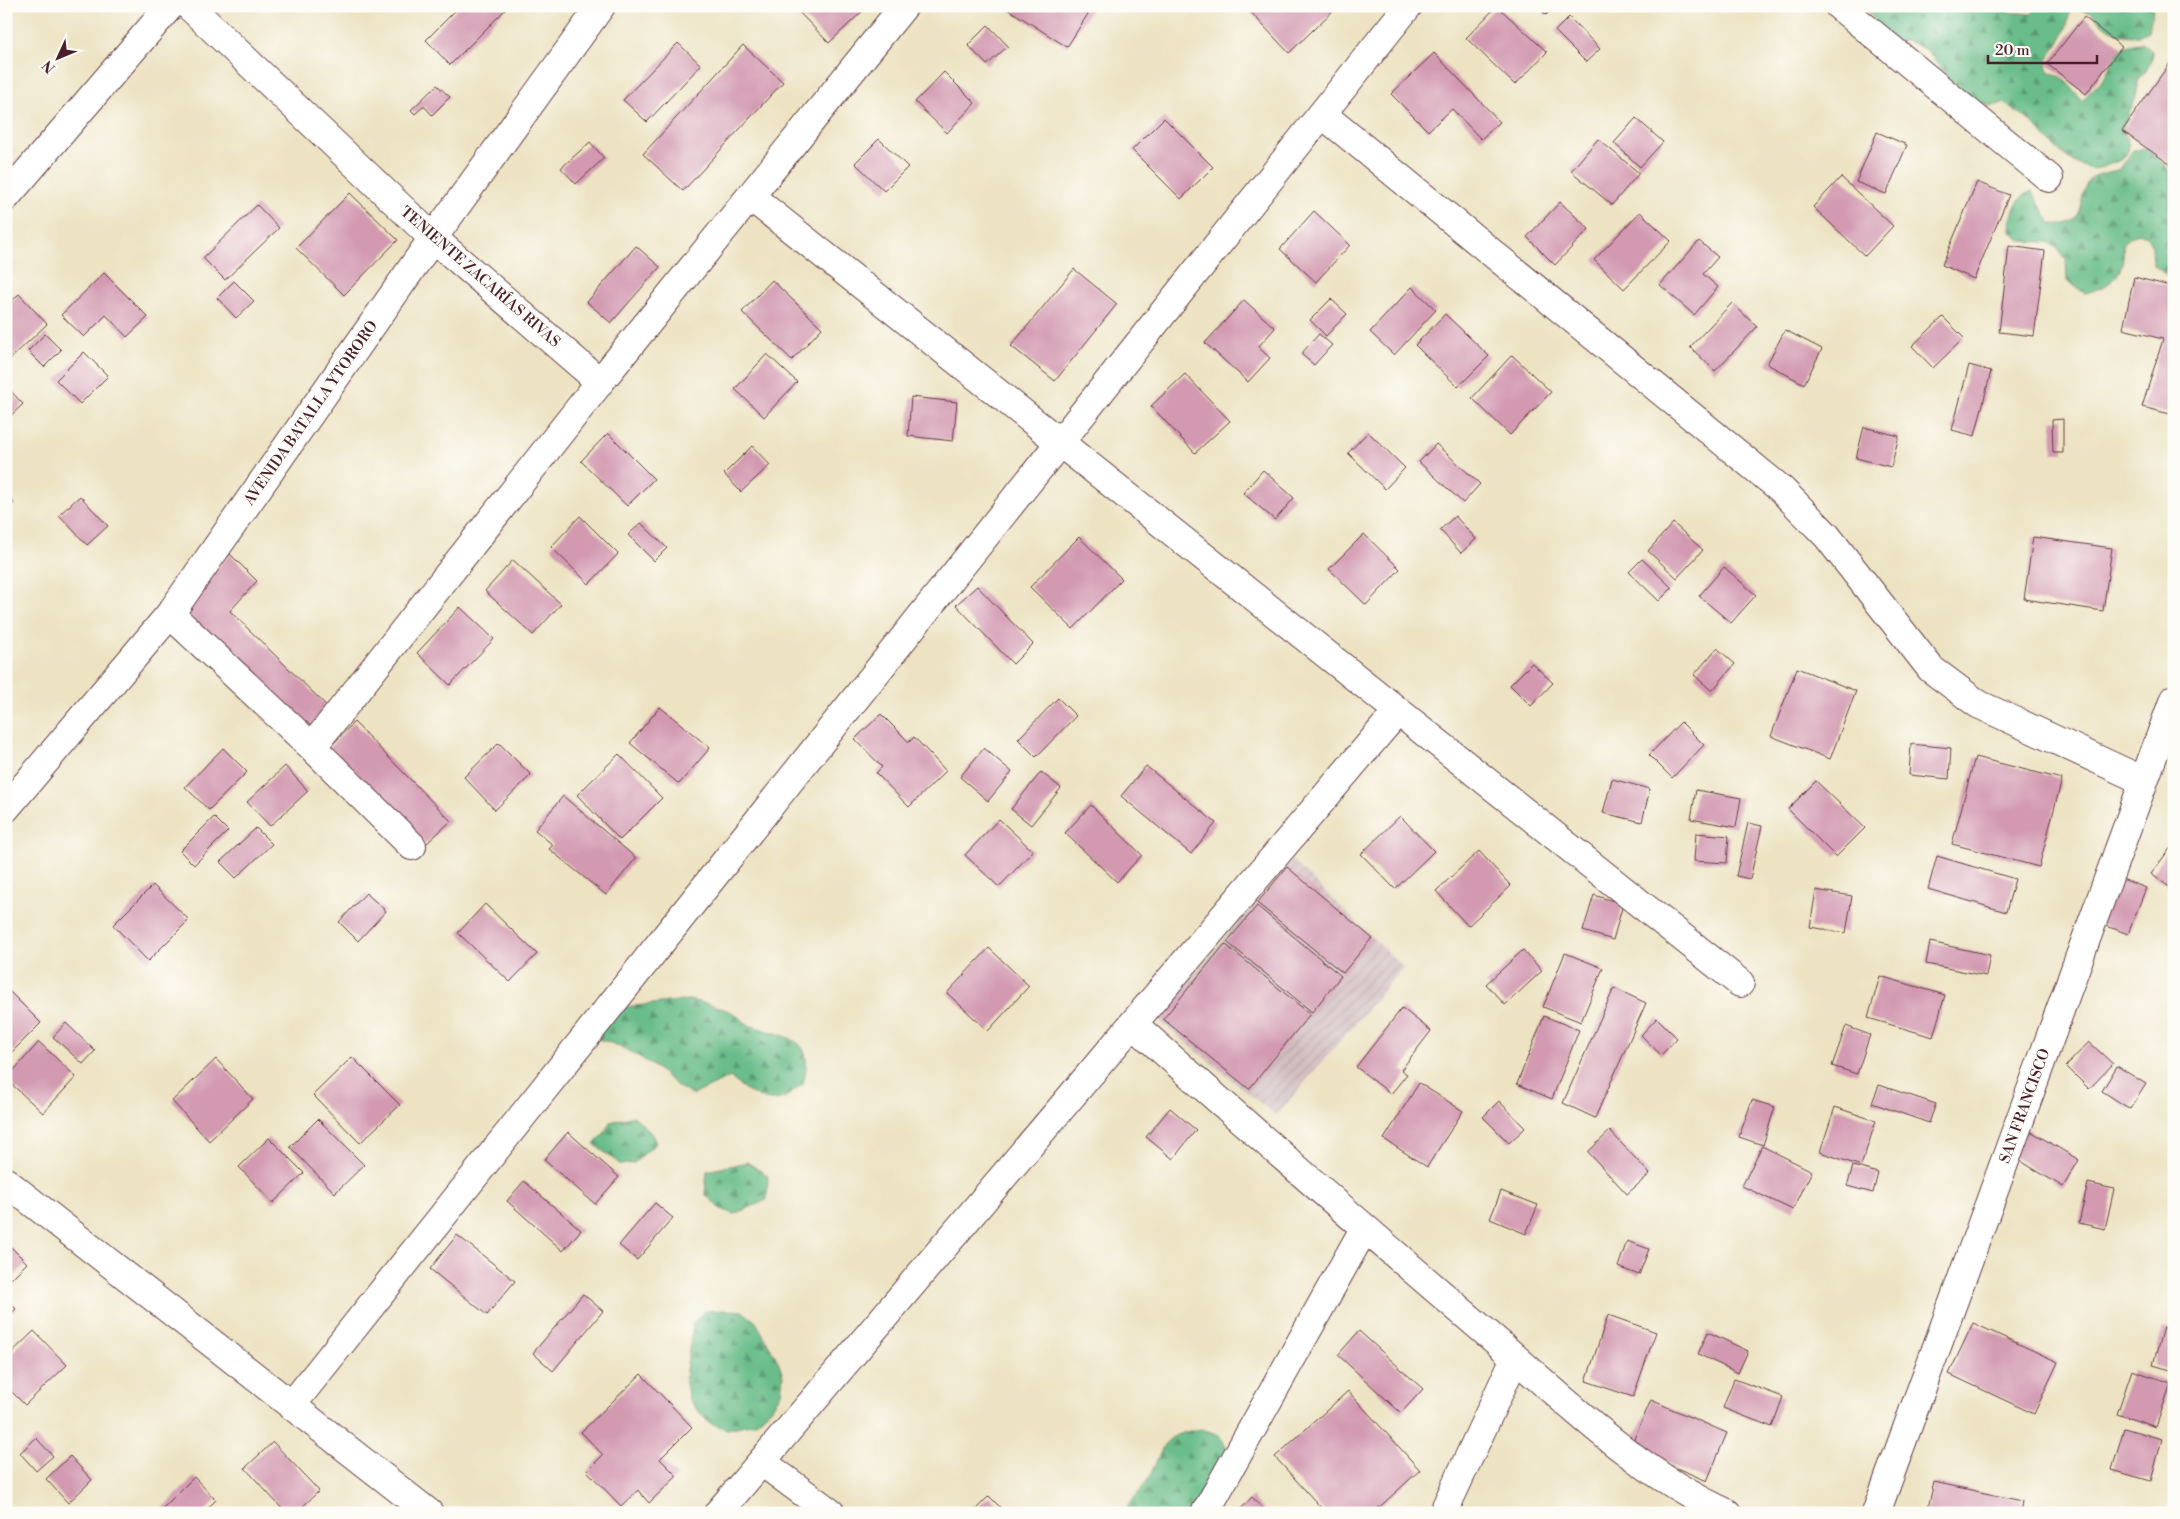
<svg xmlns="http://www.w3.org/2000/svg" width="2180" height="1519" font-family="'Libre Bodoni',serif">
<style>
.industrial{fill:url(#industrial-furrows)}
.forest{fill:url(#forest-firs);stroke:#5a6e5a}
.building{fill:#d299b0}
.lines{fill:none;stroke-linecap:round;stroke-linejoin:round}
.minor-casing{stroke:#623c42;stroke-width:30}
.tertiary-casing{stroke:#623c42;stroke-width:30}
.minor{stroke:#fff;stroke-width:28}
.tertiary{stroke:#fff;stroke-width:28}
.labels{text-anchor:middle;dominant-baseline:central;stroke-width:4;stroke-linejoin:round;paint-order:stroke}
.street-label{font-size:15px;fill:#4a1f2b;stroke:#fdfcf7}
</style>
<defs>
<pattern id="industrial-furrows" width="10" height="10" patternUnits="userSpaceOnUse" patternTransform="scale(1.25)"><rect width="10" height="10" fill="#d2bec1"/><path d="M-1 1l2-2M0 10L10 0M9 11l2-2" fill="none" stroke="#b6a3a6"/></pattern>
<pattern id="forest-firs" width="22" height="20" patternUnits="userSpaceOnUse" patternTransform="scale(1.25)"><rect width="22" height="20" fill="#6abd8a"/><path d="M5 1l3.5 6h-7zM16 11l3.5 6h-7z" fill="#599971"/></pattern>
</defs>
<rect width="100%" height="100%" fill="#fdfcf7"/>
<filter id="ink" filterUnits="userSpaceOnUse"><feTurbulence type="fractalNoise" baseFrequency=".02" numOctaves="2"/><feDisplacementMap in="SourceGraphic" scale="10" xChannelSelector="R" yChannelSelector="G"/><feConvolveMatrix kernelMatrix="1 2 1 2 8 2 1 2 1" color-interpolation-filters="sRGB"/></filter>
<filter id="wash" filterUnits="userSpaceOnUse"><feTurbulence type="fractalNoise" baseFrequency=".0096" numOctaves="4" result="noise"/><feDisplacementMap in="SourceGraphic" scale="20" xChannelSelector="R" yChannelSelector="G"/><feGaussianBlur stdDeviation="1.12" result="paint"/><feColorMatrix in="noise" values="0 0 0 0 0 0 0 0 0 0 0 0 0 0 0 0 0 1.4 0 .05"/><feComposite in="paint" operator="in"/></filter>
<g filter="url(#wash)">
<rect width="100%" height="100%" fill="#ede3c3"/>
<path class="industrial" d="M1292,860L1403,967L1276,1116L1156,1018Z"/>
<path class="forest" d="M1861,6H1997L2008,12L2032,14L2038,6H2069C2070,16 2067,28 2062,37C2056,50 2041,58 2050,73C2063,74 2075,92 2082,101C2088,93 2095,88 2101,81C2116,65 2111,44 2142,43L2152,51L2153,57L2145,72L2138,79C2139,99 2128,112 2122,130C2127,140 2133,147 2124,157C2120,161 2115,162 2110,164C2078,182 2052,141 2032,123C2024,115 2013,109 2004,103C1974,114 1954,83 1936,62C1931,50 1916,44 1904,40L1901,44L1881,29L1868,10Z
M2075,6H2151L2153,9L2149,31C2126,43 2107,31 2091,12H2085Z
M2148,149L2171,171H2174V276H2169L2153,265L2152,246L2147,236L2138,233L2123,242C2126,273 2114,286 2085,293L2067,281L2066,260L2057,248L2048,242L2021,241L2011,232C2011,215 2014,198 2032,191L2051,224C2096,228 2072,191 2093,177C2100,173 2112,172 2120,169L2133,150Z
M689,1000C705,1003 719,1006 733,1013C740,1017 745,1024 752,1026C766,1031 787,1034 799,1044C810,1054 806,1071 803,1084C797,1088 790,1095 783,1098C765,1106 743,1089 730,1077L693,1095C676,1087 670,1079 656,1068C636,1053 614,1042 590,1037L612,1007C638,1007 663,1002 689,1000Z
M634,1116L652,1134L656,1143L634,1163L621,1165L594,1144L604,1134L610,1122Z
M747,1162L768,1176L767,1200L734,1214L719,1208L705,1194L707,1171Z
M727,1310L742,1311L756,1322L779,1363L783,1376L781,1393L771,1409L755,1423L727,1429L708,1422L689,1400L685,1378L693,1323L705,1311Z
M1202,1429L1219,1435L1234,1459L1209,1513H1124C1129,1502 1139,1494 1145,1484C1166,1451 1154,1435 1202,1429Z"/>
<g id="blocks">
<path class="building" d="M460,6L508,7L450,65L426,40Z
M793,6H868L829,43Z
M1003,6H1093L1067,47Z
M1245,6H1338L1289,53Z
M1497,6L1547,52L1515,85L1466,38Z
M1538,6H1556L1546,15Z
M1569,17L1600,49L1586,62L1555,31Z
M2084,17L2122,47L2086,94L2047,64Z
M988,25L1008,46L987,65L968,45Z
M678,43L701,65L647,122L623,100Z
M743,45L783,82L683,191L643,154Z
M1434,53L1500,122L1481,139L1452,109L1428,131L1391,94Z
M2174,57V167L2122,131Z
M944,72L975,103L947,133L915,102Z
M437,85L450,97L432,115L424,106L415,114L411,110Z
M1164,118L1213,167L1181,199L1132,150Z
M1636,118L1663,142L1640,167L1614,143Z
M1877,132L1907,145L1886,194L1856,182Z
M879,139L908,167L884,191L855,163Z
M1598,139L1639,173L1612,205L1571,171Z
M590,142L604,158L576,184L561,168Z
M1841,177L1893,226L1865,256L1813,207Z
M1977,182L2009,195L1974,279L1942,265Z
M350,193L398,240L344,295L296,248Z
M1560,202L1589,229L1555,265L1527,237Z
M257,205L279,228L225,280L203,258Z
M1314,211L1350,245L1316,282L1280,249Z
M1640,212L1671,241L1624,289L1594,260Z
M1699,241L1718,257L1703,274L1718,287L1694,315L1660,285Z
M636,246L660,267L611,323L587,302Z
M2009,246L2045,251L2034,336L1999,332Z
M1074,269L1117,304L1055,381L1011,346Z
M104,273L148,317L127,337L106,315L84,337L61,315Z
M2134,277L2174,287V415L2142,407L2163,339L2123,329Z
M772,280L822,328L792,360L742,312Z
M234,281L254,301L236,318L217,298Z
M1412,287L1436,310L1394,355L1370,332Z
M19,294L47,324L6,363V306Z
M1331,299L1347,314L1326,336L1310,320Z
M1244,300L1275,328L1258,347L1270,358L1248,382L1205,343Z
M1732,303L1757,327L1715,371L1690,347Z
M1445,314L1489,356L1458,387L1415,345Z
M1943,317L1964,338L1933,368L1912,346Z
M1785,330L1822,349L1804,384L1767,364Z
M45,334L61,350L44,367L28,351Z
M1319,334L1332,345L1314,365L1301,354Z
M84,352L108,376L80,404L56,380Z
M767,354L797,382L764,417L735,389Z
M1512,355L1551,392L1510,435L1472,398Z
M1969,365L1991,371L1975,436L1952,430Z
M1185,374L1230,421L1195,453L1151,406Z
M6,386L23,404L6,420Z
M911,397L957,402L953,441L908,436Z
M2063,419V453H2053L2052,420Z
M1864,427L1899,436L1891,467L1856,458Z
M1368,432L1405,468L1385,489L1348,453Z
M608,433L654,479L627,506L581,461Z
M1436,444L1480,484L1463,503L1419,462Z
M752,446L770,465L741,492L724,474Z
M1263,470L1294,498L1275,520L1243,493Z
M6,495L14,503L6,512Z
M80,496L108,526L87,545L59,515Z
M580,516L618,554L589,584L551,547Z
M1455,516L1476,539L1461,553L1440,530Z
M641,523L667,548L654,561L628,535Z
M1673,523L1703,550L1677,578L1648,551Z
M1364,534L1400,569L1366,605L1329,569Z
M1079,537L1122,579L1073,629L1030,587Z
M2033,537L2112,548L2103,611L2024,599Z
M230,554L257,581L230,611L335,714L314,737L182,609Z
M1642,559L1672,588L1659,601L1629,572Z
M513,560L561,604L533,635L485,591Z
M1724,567L1756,595L1731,623L1699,596Z
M977,586L1033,644L1013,664L956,605Z
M460,607L494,639L450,685L417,653Z
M1717,648L1735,664L1712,691L1694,675Z
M1532,663L1553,683L1531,706L1510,685Z
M1797,668L1856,691L1830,759L1771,736Z
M1058,698L1076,716L1036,757L1018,739Z
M660,707L710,748L679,784L630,743Z
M881,714L909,742L914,737L946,771L909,807L876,773L882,767L855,739Z
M354,722L451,821L426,844L330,747Z
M1681,722L1704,745L1672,778L1649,755Z
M499,743L531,775L495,810L464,777Z
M1911,744L1951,748L1949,779L1909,775Z
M223,748L247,772L209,810L185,787Z
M984,748L1012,772L988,801L960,777Z
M619,754L662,798L620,840L577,795Z
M1975,757L2062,779L2039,867L1952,844Z
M285,766L308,791L270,826L247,802Z
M1146,766L1216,823L1191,854L1121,796Z
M1041,772L1061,788L1031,825L1011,809Z
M1612,779L1650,789L1642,822L1603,813Z
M1816,781L1865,828L1836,857L1788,809Z
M1696,790L1741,798L1736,827L1691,819Z
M563,796L636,858L606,895L549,849L553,845L535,830Z
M1091,805L1142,855L1117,882L1065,833Z
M1400,816L1434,851L1395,889L1361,854Z
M214,817L228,831L194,865L180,851Z
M999,819L1033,851L999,887L965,855Z
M1748,823L1762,826L1750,879L1736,876Z
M256,828L272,844L236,878L220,862Z
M1696,833L1729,836L1727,863L1694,861Z
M2174,843V890L2151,874Z
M1479,851L1511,886L1468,926L1436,891Z
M1937,856L2015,879L2006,912L1928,889Z
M1287,867L1372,938L1343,973L1257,903Z
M2114,876L2146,888L2128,934L2096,922Z
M153,885L189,920L148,961L113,925Z
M1816,890L1852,896L1846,933L1810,927Z
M366,893L386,911L358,941L339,922Z
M1594,895L1623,904L1613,940L1583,931Z
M485,904L537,954L510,982L458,933Z
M1257,906L1341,976L1312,1012L1227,942Z
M1930,942L1990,955L1986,976L1926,964Z
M1225,944L1310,1014L1249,1089L1163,1019Z
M989,948L1029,986L988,1031L947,993Z
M1523,950L1542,971L1505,1005L1486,984Z
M1565,953L1603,968L1581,1022L1543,1007Z
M1880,976L1945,995L1933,1037L1868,1018Z
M6,988L41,1023L10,1054L6,1050Z
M1614,988L1646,1003L1595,1118L1563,1103Z
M1402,1008L1431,1031L1401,1070L1407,1074L1391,1094L1356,1067Z
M1544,1016L1579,1030L1552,1099L1517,1084Z
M1657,1018L1677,1038L1661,1055L1641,1035Z
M66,1023L95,1051L83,1064L53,1037Z
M1846,1026L1870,1035L1857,1074L1832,1066Z
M39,1042L76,1077L43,1113L6,1079Z
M2089,1042L2113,1064L2089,1089L2066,1066Z
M352,1057L400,1105L360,1143L313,1095Z
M216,1059L253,1099L209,1141L172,1101Z
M2117,1066L2146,1084L2130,1109L2102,1091Z
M1419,1083L1463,1111L1427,1167L1384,1139Z
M1879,1085L1936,1104L1929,1123L1872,1103Z
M1752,1100L1775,1107L1763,1145L1739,1137Z
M1499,1101L1525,1128L1509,1143L1483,1117Z
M1835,1107L1876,1121L1861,1166L1820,1152Z
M1170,1108L1196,1130L1173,1159L1146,1137Z
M318,1119L364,1165L335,1193L290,1147Z
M2027,1129L2079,1160L2063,1187L2011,1155Z
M1610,1131L1650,1174L1627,1194L1588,1152Z
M568,1132L619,1177L595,1204L544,1160Z
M269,1138L304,1173L273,1203L239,1167Z
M1762,1146L1812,1171L1793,1210L1742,1186Z
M1853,1166L1878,1173L1873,1193L1847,1186Z
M524,1181L581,1230L563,1251L507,1201Z
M2088,1183L2114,1189L2105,1229L2079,1223Z
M1501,1191L1538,1205L1526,1234L1490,1219Z
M655,1203L673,1218L637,1260L619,1245Z
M457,1235L515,1281L487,1315L430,1269Z
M1627,1241L1649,1249L1639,1275L1618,1267Z
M9,1245L27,1263L7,1283L6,1247Z
M583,1294L603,1311L553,1371L533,1353Z
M6,1298L16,1309L6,1318Z
M1608,1315L1656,1332L1633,1397L1586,1381Z
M1973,1323L2058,1362L2034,1414L1949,1374Z
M2163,1327L2174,1330V1371L2153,1365Z
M34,1331L67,1365L25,1405L6,1386V1358Z
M1359,1331L1423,1389L1401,1413L1338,1355Z
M1708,1332L1748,1351L1738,1373L1698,1354Z
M2132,1370L2171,1383L2156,1427L2117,1414Z
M641,1374L692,1427L660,1459L677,1476L649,1503L638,1490L621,1506L587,1471L603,1455L581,1432Z
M1734,1379L1783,1397L1772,1427L1723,1408Z
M1348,1391L1420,1470L1373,1513H1326L1275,1457Z
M1651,1400L1727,1433L1707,1481L1630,1448Z
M2124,1428L2162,1439L2151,1481L2112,1470Z
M36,1438L53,1456L36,1471L20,1453Z
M273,1442L319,1491L296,1513H286L245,1468Z
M70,1456L92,1480L68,1503L46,1479Z
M194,1477L216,1500L203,1513H166L162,1509Z
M1934,1482L2022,1501L2020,1513H1927Z
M989,1496L1006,1513H972Z
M1252,1497L1267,1513H1237Z"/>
</g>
</g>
<g filter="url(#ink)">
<use href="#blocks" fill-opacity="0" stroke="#623c42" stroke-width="1"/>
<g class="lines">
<defs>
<path id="minor" d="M189,6L433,238L600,382L904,6
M1839,6L2049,178
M1322,114L1782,490L1827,536L1931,669L1978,704L2144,781
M6,197L170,6
M751,197L1740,983
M170,614L312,747L412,846
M312,747L600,382
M1133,1024C1253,1131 1373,1236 1495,1340C1568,1403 1638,1473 1727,1513
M6,1182L429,1513
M291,1406L1408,6
M762,1462L831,1513
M718,1513L1397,712
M1205,1513L1364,1229
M1443,1513L1515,1358
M1876,1513L2174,699"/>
<path id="tertiary" d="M6,808L170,614L433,238L601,6"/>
</defs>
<use href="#minor" class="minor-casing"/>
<use href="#tertiary" class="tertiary-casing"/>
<use href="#minor" class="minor"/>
<use href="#tertiary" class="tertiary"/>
</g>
</g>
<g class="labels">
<g class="street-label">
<text transform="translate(480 277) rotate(41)">TENIENTE ZACARÍAS RIVAS</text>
<text transform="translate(311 413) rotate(-55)">AVENIDA BATALLA YTORORO</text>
<text transform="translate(2025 1106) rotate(-70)">SAN FRANCISCO</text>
</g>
</g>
<rect width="2180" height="1519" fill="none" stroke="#fdfcf7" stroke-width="25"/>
<g transform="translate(58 58) rotate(226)" stroke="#fdfcf7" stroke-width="4" paint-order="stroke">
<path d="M0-4L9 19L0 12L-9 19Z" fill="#4a1f2b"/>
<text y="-8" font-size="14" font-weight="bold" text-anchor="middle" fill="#4a1f2b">N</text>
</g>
<path d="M1988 55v8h109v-8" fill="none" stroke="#4a1f2b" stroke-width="2.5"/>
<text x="1995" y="55" font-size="15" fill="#4a1f2b" stroke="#fdfcf7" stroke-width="4" paint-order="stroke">20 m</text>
</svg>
